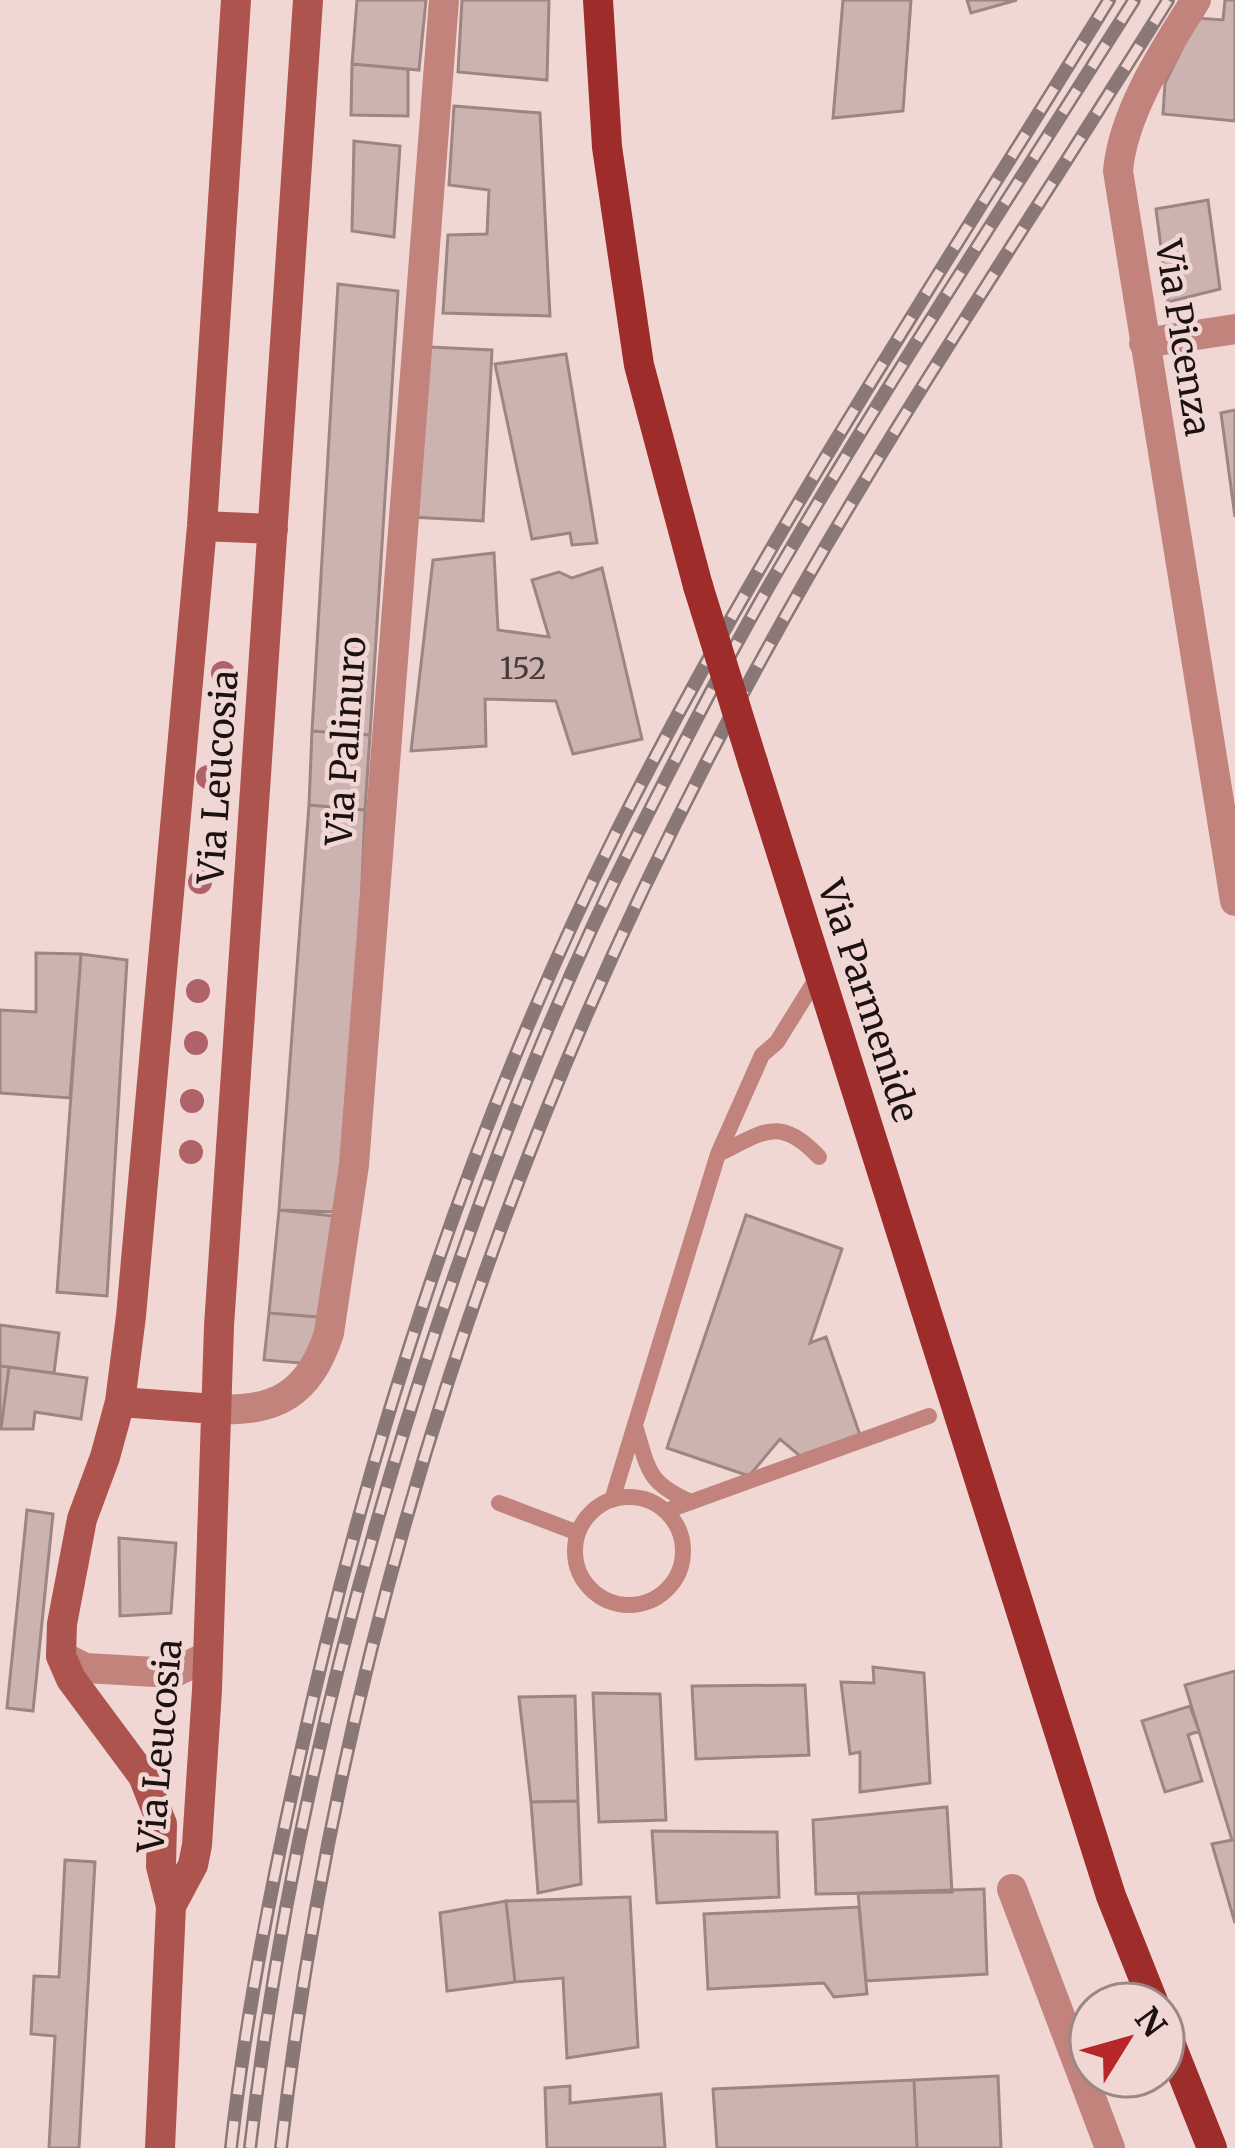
<svg xmlns="http://www.w3.org/2000/svg" width="1235" height="2148" font-family="Merriweather,serif">
<style>
.building{fill:#ccb3b0;stroke:#9d8582;stroke-width:3}
.lines{fill:none;stroke-linecap:round;stroke-linejoin:round}
.lane{stroke:#c2837d;stroke-width:16}
.street{stroke:#c2837d;stroke-width:30}
.secondary{stroke:#ae544e;stroke-width:30}
.primary{stroke:#9d2c2b;stroke-width:30}
.rail-casing{stroke:#897876;stroke-width:14}
.rail{stroke:#f1d7d4;stroke-width:9;stroke-dasharray:27;stroke-linecap:butt}
.primary-bridge{stroke:#9d2c2b;stroke-width:30}
.tree{fill:#af6268}
.labels{text-anchor:middle;dominant-baseline:central;stroke-width:9;stroke-linejoin:round;paint-order:stroke}
.number-label{font-size:30px;fill:#473a39}
.street-label{font-size:36px;fill:#1b1211;stroke:#f1d7d4}
</style>
<rect width="100%" height="100%" fill="#f1d7d4"/>
<path class="building" d="M357,0H426L419,70L352,64Z
M462,0H549L547,80L458,72Z
M843,0H911L903,111L833,118Z
M967,0H1017L971,13Z
M1225,0H1235V121L1163,114L1165,83L1197,18L1223,20Z
M352,64L408,69V116L351,115Z
M454,106L540,113L550,316L443,313L448,235L487,234L489,190L449,185Z
M354,141L400,146L394,237L352,231Z
M1208,200L1220,289L1168,302L1156,209Z
M338,284L398,291L370,735L312,731Z
M429,347L492,350L483,521L412,517Z
M566,354L597,543L572,545L570,533L532,539L495,364Z
M1235,410V517L1221,413Z
M494,553L498,630L549,637L532,580L559,572L572,578L602,568L642,739L573,754L556,701L485,699L486,746L411,751L433,560Z
M312,731L370,735L365,810L309,805Z
M309,805L365,810L356,1026L338,1212L279,1210Z
M36,953L81,954L70,1098L0,1093V1010L36,1012Z
M81,954L127,960L107,1296L57,1292Z
M279,1210L334,1216L318,1317L269,1313Z
M746,1215L842,1249L810,1343L826,1337L860,1435L800,1456L780,1439L749,1476L667,1448Z
M269,1313L318,1317L312,1364L264,1360Z
M0,1325L59,1333L54,1373L0,1366Z
M0,1366L9,1367L1,1429H0Z
M9,1367L87,1378L81,1419L35,1412L33,1429H1Z
M27,1510L53,1514L33,1711L7,1708Z
M119,1538L176,1543L171,1613L120,1616Z
M873,1667L924,1673L930,1783L860,1792V1752L850,1754L841,1682L874,1683Z
M1235,1671V1923L1212,1844L1232,1840L1185,1685Z
M805,1685L809,1755L696,1759L692,1686Z
M593,1693L660,1694L666,1820L599,1822Z
M575,1696L578,1801L531,1802L519,1697Z
M1190,1706L1199,1731L1188,1735L1202,1781L1165,1792L1142,1721Z
M578,1801L581,1884L538,1893L531,1802Z
M947,1807L952,1892L816,1894L813,1820Z
M652,1831L777,1832L779,1897L657,1903Z
M65,1860L95,1862L79,2148H49L55,2036L31,2034L34,1976L59,1977Z
M984,1889L987,1974L866,1981L858,1893Z
M630,1897L638,2047L567,2058L563,1978L515,1982L506,1901Z
M506,1901L515,1982L447,1991L440,1913Z
M859,1907L867,1994L834,1997L824,1983L708,1989L704,1914Z
M998,2076L1001,2148H917L914,2080Z
M914,2080L917,2148H717L713,2089Z
M570,2086V2103L661,2094L665,2148H547L545,2088Z"/>
<g class="lines">
<path class="lane" d="M718,1154C764,1132 779,1115 819,1157
M635,1426C649,1470 646,1482 691,1502
M575 1551a54 54 0 1 1 108 0a54 54 0 1 1-108 0Z
M612,1500L718,1154L762,1055L777,1042L818,976
M499,1503L578,1533
M666,1511L929,1416"/>
<path class="street" d="M1196,0C1165,49 1123,112 1118,171L1235,901
M1144,343L1235,329
M215,1409C276,1413 310,1393 329,1333L354,1165L444,0
M61,1656L85,1668L173,1673L208,1656
M1012,1889L1110,2148"/>
<path class="secondary" d="M202,526L273,529
M120,1402L215,1409
M171,1906L193,1865L197,1845L207,1690L219,1326L308,0
M160,2148L171,1906L161,1866L162,1824L143,1776L71,1679L61,1656L62,1624L82,1519L105,1457L120,1402L131,1316L202,526L236,0"/>
<path class="primary" d="M598,0L607,147L639,365L698,586
M753,763L1111,1896L1154,2004
M1163,2025L1212,2148"/>
<defs>
<path id="rail" d="M231,2148C245,2019 270,1891 298,1765C367,1446 471,1124 617,831C762,543 940,274 1109,0
M250,2148C282,1871 348,1597 435,1333C491,1165 554,999 634,841C683,744 734,644 790,550C899,364 1019,183 1134,0
M281,2148C341,1625 509,1113 765,653C888,429 1033,217 1168,0"/>
</defs>
<use href="#rail" class="rail-casing"/>
<use href="#rail" class="rail"/>
<path class="primary-bridge" d="M698,586L753,763"/>
</g>
<g class="tree">
<circle cx="223" cy="673" r="12"/>
<circle cx="208" cy="777" r="12"/>
<circle cx="200" cy="882" r="12"/>
<circle cx="198" cy="991" r="12"/>
<circle cx="196" cy="1043" r="12"/>
<circle cx="192" cy="1101" r="12"/>
<circle cx="191" cy="1152" r="12"/>
</g>
<g class="labels">
<g class="number-label">
<text x="523" y="668">152</text>
</g>
<g class="street-label">
<text transform="translate(1183 338) rotate(81)">Via Picenza</text>
<text transform="translate(346 741) rotate(-86)">Via Palinuro</text>
<text transform="translate(218 777) rotate(-86)">Via Leucosia</text>
<text transform="translate(868 1001) rotate(72)">Via Parmenide</text>
<text transform="translate(160 1746) rotate(-85)">Via Leucosia</text>
</g>
</g>
<g transform="translate(1127 2040) rotate(53)"><circle r="57" fill="#f1d7d4" stroke="#9b8886" stroke-width="3"/>
<path d="M0-9L21 45L0 30L-21 45Z" fill="#b7272a"/>
<text y="-18" font-size="33" font-weight="bold" text-anchor="middle" fill="#1b1211">N</text>
</g>
</svg>
